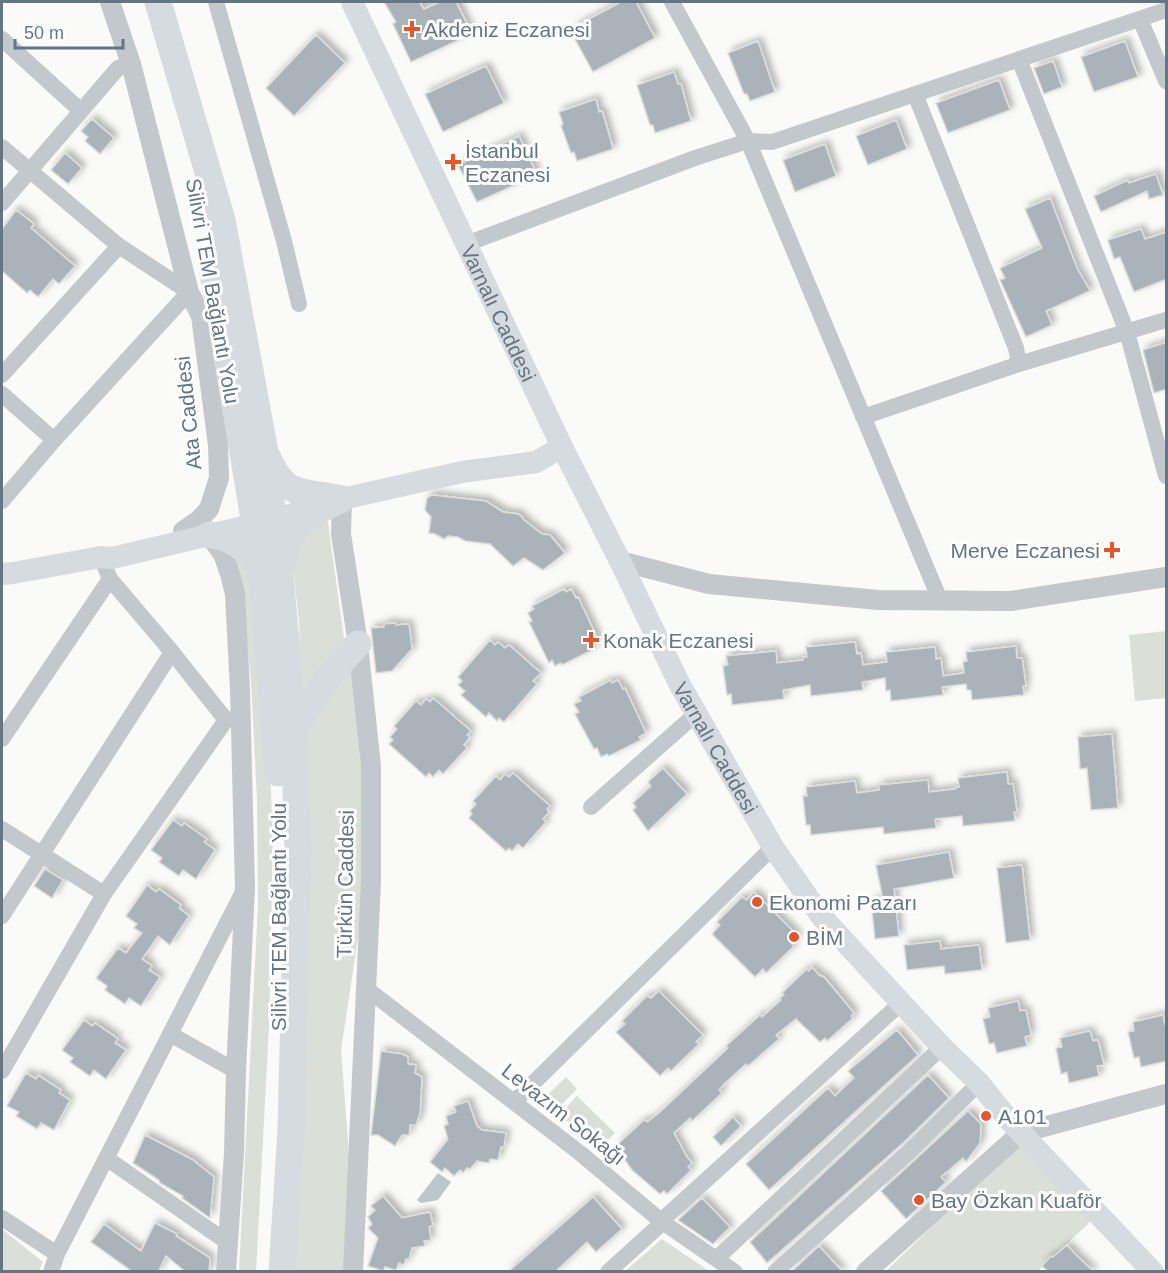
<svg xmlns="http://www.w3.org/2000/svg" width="1168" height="1273" font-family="Arial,sans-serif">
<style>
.green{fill:#dadfd7}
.water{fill:#bbc7cb}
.building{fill:#aab3b9;stroke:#dcdcda;stroke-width:1.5;filter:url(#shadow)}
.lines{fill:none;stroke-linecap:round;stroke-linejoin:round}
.minor{stroke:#c3c8cc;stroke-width:16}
.tertiary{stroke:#c3c8cc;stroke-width:20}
.secondary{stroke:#d6dbdf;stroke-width:22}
.trunk{stroke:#d6dbdf;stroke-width:27}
.poi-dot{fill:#e4572e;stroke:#fff;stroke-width:2}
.labels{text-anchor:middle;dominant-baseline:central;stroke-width:6;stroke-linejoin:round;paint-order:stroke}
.poi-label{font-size:21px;fill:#657683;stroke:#fff;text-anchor:start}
.street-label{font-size:21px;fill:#657683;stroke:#fff}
</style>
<defs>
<filter id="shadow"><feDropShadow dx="4" dy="-4" stdDeviation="3" flood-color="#0004"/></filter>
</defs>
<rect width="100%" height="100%" fill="#fafaf8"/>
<path class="green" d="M321,515L328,522L344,639L312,687L301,690L299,621L292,559Z
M230,545L250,564L268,725L273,838L269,1026L256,1272L239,1271L258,906L257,800L251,681L246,634Z
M1166,631V698L1135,701L1129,635Z
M345,671L353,673L367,832L365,891L341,1050L350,1168L345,1271L294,1272L305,747L308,727Z
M566,1077L577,1089L555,1111L543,1099Z
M577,1096L615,1133L597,1151L560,1114Z
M1017,1144L1091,1221L1038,1271L885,1272Z
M2,1229L43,1262L39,1271H2Z
M662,1239L709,1271H625Z"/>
<path class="water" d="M438,1173L451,1182L438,1200L421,1203L417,1200Z"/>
<path class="building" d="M384,2H419L424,9L440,2H456L472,34L411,62L393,24L396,22Z
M621,2H636L655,38L593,72L571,32L577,29L576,26Z
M316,35L345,63L294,116L266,88Z
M758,41L775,92L750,101L747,94H744L728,53Z
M1125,41L1138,77L1094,92L1081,57Z
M1053,61L1062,87L1044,94L1034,68Z
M486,66L504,103L443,132L425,94Z
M674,72L678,84H681L691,121L655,133L653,125H650L637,85Z
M999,80L1010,110L948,133L936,103Z
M596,99L599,112L602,111L607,127L613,149L577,161L574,152L571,153L561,126L563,124L559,112Z
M92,119L114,138L100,154L85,141L88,137L81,131Z
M896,120L907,149L868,165L856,136Z
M519,136L537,175L477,202L458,165Z
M825,144L836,176L795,192L783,160Z
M65,153L82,168L68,184L51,170Z
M1156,174L1163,195L1149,199L1147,191L1101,212L1094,196L1128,180L1129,183Z
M1050,198L1077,268L1090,291L1046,311L1052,325L1026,337L1000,280L1005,278L1000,268L1042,248L1025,209Z
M16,210L34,224L31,228L75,266L59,284L53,279L38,297L30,290L27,293L2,271V229Z
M1141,229L1145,239L1167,232V279L1134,292L1120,257L1114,259L1108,240Z
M1167,342V389L1154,393L1143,350Z
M432,495L486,501L503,512L519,514L524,520L542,534L550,535L565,553L543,570L524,558L513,566L490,544L465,541L458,537L448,536L444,539L435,534L429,533L431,517L425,510L427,498Z
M564,589L566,592L571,589L576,598L578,597L599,642L592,646L594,649L562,665L561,663L555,666L552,660L549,663L529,622L532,621L528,613L534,609L532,606Z
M396,623V625L409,624L412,649L392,671L376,673L371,628L384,627V624Z
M490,640L495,645L498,642L505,648L509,645L541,673L533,681L537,684L504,722L499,718L497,721L489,713L486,717L461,695L465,691L458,685L462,681L458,677Z
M855,642L857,654L861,653L863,665L887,662L886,652L935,647L936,659L941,658L943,676L964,673L963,662L967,661L966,652L1016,646L1017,658H1022L1026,686H1023L1024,695L972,700L971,690H967L966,684L942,687L943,695L891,701L890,690L886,691L885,678L862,682L863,690L811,696L810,685L783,690L784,699L732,705L731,694L727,695L723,666L728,665L726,656L776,651L777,663L803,660V657H807L806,647Z
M611,680L612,683L618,680L623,689L625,688L646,733L639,737L641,740L609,756L607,754L601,757L597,748L594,749L575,714L579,712L574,704L581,701L579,697Z
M433,698L471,731L467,735L470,737L464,745L467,748L443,774L439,770L433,777L429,773L426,777L389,744L393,740L390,737L397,729L394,726L416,701L421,705L426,699L430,702Z
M1112,734L1118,808L1091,810L1087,768L1080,769L1078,737Z
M663,768L687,794L648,831L633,810L636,807L633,803L651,786L648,782Z
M1007,772L1008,784H1013L1017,812H1014L1015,821L963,826L962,816L935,819L936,828L884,834L883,827L811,835L810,825H806L803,796H807L806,787L855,781L857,793L879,790V785L928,780L929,792L955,789V788L959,787L958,778Z
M513,773L550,806L547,809L549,812L543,819L546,822L523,848L518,844L512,851L509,848L506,851L469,818L472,814L470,811L476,804L473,801L496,776L500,780L505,774L509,777Z
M173,820L182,826L184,823L207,839L204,842L215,850L196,879L183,870L179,876L159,862L162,858L151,850Z
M949,852L954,878L894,889L899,936L875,939L871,901L883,900L876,865Z
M1022,865L1030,940L1006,943L997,868Z
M45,869L63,880L52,898L34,886Z
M147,885L156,892L159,889L181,905L179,908L189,916L170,945L158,936L142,959L152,966L149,970L160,977L141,1006L129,998L125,1004L105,990L107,986L96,978L118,948L126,953L142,933L134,928L137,924L126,916Z
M754,892L798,936L791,943L794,946L766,973L763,969L755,977L712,934L720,925L717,922L742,897L747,900Z
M940,941L941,949L979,945L982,970L945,974L944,966L907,970L904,945Z
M812,967L819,975L824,977L854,1013L851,1016L853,1018L827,1041L825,1038L820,1042L796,1019L776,1035L779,1039L748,1066L746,1064L725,1083L719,1090L722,1093L692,1121L690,1118L674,1133L687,1157L692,1163L688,1167L691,1170L667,1194L664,1191L660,1194L632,1170L618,1150L621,1147L618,1144L644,1120L647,1122L659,1113L728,1048L726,1046L760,1015L762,1017L781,1000L780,998L784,995L782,993L807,969L809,971Z
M659,991L703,1035L696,1042L699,1044L671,1071L668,1068L660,1076L616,1032L625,1024L622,1021L647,996L651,998Z
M1018,1001L1020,1011L1026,1010L1031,1035L1025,1037L1027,1046L997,1053L994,1043L989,1044L983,1019L990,1017L988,1008Z
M1163,1015L1165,1025H1167V1061L1141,1067L1139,1057L1134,1058L1128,1032L1134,1031L1133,1022Z
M84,1020L92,1026L95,1023L118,1039L115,1043L126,1050L106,1079L94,1070L90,1076L70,1062L73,1058L62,1050Z
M897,1030L918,1055L769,1190L746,1164L828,1088L835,1096L854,1078L848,1071Z
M1090,1031L1093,1041L1098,1040L1104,1065L1097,1066L1099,1076L1069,1083L1067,1072L1061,1074L1056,1048L1062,1047L1060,1038Z
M381,1051L402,1054L408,1057V1064L416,1065L415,1073L422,1077L420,1113L416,1125H410L409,1135H402L395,1146L378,1135H371Z
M26,1073L36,1079L38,1075L61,1090L59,1093L70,1100L54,1130L41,1123L37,1129L16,1116L19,1112L7,1106Z
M928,1075L949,1098L903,1143L767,1263L750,1242Z
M468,1101L477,1126L482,1130L506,1133L504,1147H501L498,1160L490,1159L489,1163L477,1161L470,1169L467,1168L463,1173L460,1170L454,1176L445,1168L442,1172L430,1162L448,1139L444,1126L448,1124L446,1116L456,1112L454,1106Z
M968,1111L981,1124L980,1143L966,1162L963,1158L941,1177L946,1182L906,1219L881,1191Z
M733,1117L741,1126L721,1146L713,1137Z
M145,1135L193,1160L214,1177L210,1218L182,1198L183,1196L160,1183L159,1180L133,1163Z
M383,1196L402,1218L430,1212L433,1225L429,1227L431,1240L424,1241L425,1246L412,1248L409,1259H406L404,1265L399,1263L396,1270L385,1267L383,1271L368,1266L378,1238L368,1228L372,1224L368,1217L375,1210L371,1206Z
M593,1197L622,1229L596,1252L587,1242L555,1272H508Z
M702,1198L730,1227L713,1244L678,1220Z
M155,1223L177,1234L176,1236L210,1258L209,1272H186L166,1256L158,1272H133L91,1242L104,1224L141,1251Z
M1067,1245L1076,1255L1094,1272H1049L1042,1266L1051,1256L1053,1257Z
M819,1246L843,1272H791Z"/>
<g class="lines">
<path class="minor" d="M216,2L284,241L299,304
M672,2L748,141L940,600
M1140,19L1166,81
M2,39L81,111
M1019,59L1127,332L1166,476
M915,94L1016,348L1019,364
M2,147L119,246L189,292L54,440L2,501
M2,203L118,68L131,64
M466,244L695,158L748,141L772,142L1166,10
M2,375L119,246
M2,394L54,440
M863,417L1019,364L1166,320
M101,557L110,579L172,652L226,720L234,719
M2,739L110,579
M591,807L697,713
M2,829L104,894
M2,916L172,652
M367,989L580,1153L661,1221L735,1272
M170,1034L236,1071
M2,1071L104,894L226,720
M514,1102L773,847
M106,1158L227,1242
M2,1218L57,1254
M661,1221L901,1003
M716,1259L942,1047
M51,1272L57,1254L244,890
M608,1272L662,1223
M775,1272L910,1151L979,1083"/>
<path class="tertiary" d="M110,2L131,64L189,292L201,316L218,445L219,478L209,509L199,520L183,531
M342,499L341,534L358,644L371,766V881L353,1272
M209,535L223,554L230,574L235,594L240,690L245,888L236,1071L234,1153L226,1272
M620,561L709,584L878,600L1011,601L1166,577
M866,1272L1021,1133L1166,1094"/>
<g class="secondary">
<path id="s1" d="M352,2L562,447L620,561L680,685L773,847L821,916L942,1047L979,1083L1009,1120L1153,1272"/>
<path d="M2,574L13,573L101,557L112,558L273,520L342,499L462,472L536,462L562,447"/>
</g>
<path class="trunk" d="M158,2L222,220L265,452L280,574L294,732L298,850L291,1130L282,1272
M211,261L253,513L264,602L278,773
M268,458C286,500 304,490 342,499
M209,535C230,536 245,548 259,563
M282,565C293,520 302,518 342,499
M294,732C310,699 332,670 358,644"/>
</g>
<g class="poi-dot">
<path d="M409 20h6v6h6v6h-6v6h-6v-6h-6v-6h6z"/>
<path d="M450 153h6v6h6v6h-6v6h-6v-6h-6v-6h6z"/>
<path d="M1109 541h6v6h6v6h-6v6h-6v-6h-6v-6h6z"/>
<path d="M588 631h6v6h6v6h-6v6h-6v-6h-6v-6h6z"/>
<circle cx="757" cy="902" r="6"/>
<circle cx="794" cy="937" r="6"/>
<circle cx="986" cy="1116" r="6"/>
<circle cx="919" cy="1200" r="6"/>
</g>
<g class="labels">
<g class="poi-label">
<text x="424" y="29">Akdeniz Eczanesi</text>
<text x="465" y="150">İstanbul<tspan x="465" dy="24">Eczanesi</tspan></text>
<text x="1100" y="550" text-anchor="end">Merve Eczanesi</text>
<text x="603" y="640">Konak Eczanesi</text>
<text x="769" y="902">Ekonomi Pazarı</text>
<text x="806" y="937">BİM</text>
<text x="998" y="1116">A101</text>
<text x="931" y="1200">Bay Özkan Kuaför</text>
</g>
<g class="street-label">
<text transform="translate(213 291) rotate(80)">Silivri TEM Bağlantı Yolu</text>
<text stroke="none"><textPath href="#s1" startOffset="344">Varnalı Caddesi</textPath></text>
<text transform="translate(188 413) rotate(-96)">Ata Caddesi</text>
<text stroke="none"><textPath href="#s1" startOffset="830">Varnalı Caddesi</textPath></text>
<text transform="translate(345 884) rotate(-89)">Türkün Caddesi</text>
<text transform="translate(278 917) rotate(-90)">Silivri TEM Bağlantı Yolu</text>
<text transform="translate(564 1114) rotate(38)">Levazım Sokağı</text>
</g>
</g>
<rect width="1168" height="1273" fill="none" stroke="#657683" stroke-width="6"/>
<path d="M15 39v9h108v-9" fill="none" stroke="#657683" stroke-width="3"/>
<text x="24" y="39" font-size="18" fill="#657683" stroke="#ffffff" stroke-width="4.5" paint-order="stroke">50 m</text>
</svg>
